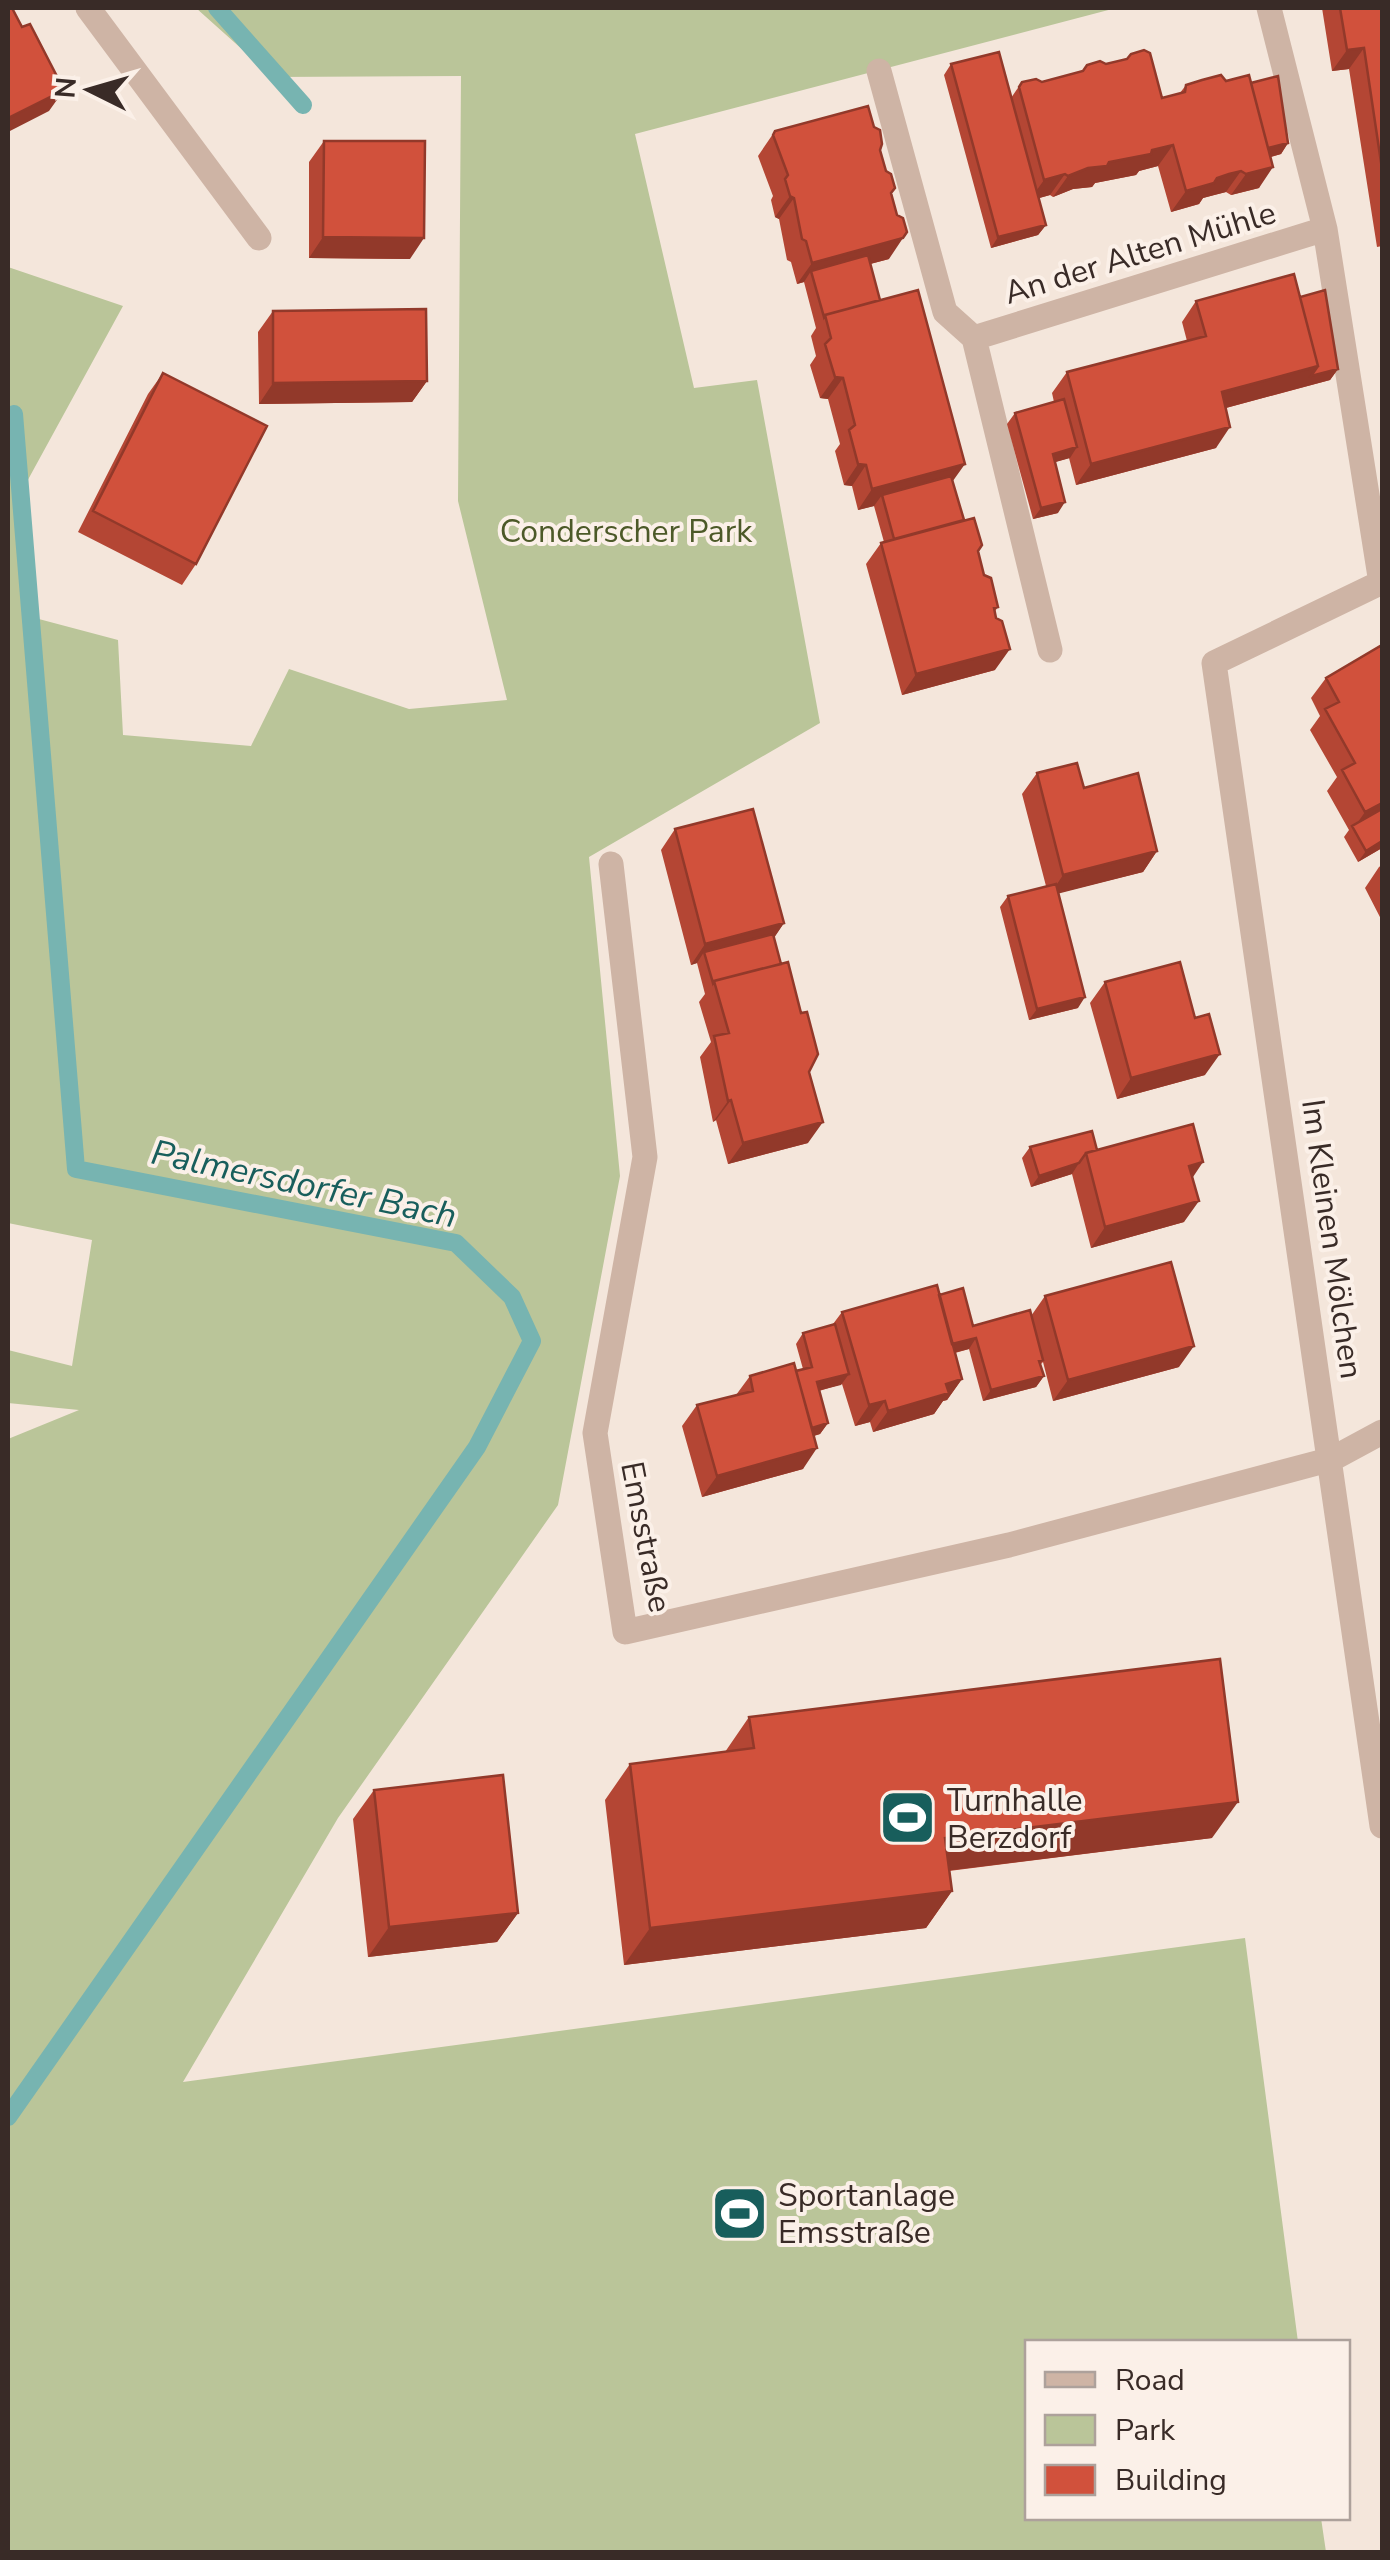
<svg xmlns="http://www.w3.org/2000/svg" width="1390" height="2560" font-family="'Nunito Sans',sans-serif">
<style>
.green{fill:#bac599}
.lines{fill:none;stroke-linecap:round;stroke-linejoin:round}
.stream{stroke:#77b4b1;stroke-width:18}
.street{stroke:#ceb4a5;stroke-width:25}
.wall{fill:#b44634}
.shaded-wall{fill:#92392a}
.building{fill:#d1513c;stroke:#92392a;stroke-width:2.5}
.labels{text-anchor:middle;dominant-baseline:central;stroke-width:8;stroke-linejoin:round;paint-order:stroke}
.street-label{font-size:32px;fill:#392b27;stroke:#fbf0e8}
.park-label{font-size:32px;fill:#4c5928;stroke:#fbf0e8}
.poi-label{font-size:32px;fill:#392b27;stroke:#fbf0e8;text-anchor:start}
.water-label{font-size:35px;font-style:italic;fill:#185e5c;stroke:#fbf0e8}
</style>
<rect width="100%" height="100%" fill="#f4e6db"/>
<path class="green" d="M196,8H1116L635,134L694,388L757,380L820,723L589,857L620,1176L558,1505L338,1818L183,2082L1245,1938L1298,2342H1028V2518H1321L1326,2552H8V1439L79,1410L8,1403V1350L72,1366L92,1240L8,1223V267L123,306L24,487L35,618L118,640L123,735L251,746L289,669L409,709L507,700L458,501L461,76L273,77Z"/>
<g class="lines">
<path class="stream" d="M217,8L303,105
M8,2117L477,1447L532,1341L512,1297L456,1243L76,1169L14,414"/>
<path class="street" d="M88,8L259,238
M1269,8L1325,229L1381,583
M879,71L945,312L974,338L1050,650
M974,338L1325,229
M1382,582L1214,663L1382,1826
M611,864L645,1157L595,1433L625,1632L1009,1545L1332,1459L1382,1432"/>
</g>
<path class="wall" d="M1322,8H1382V246L1377,247L1349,69L1332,71Z
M951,64L1011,98L1022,82H1042L1106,64L1162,98L1180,93L1186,85L1226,81L1251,83L1288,143L1281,154L1271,157L1259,188L1231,195L1226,192L1214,195L1203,198L1199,204L1171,212L1158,166L1139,171L1136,175L1095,183L1092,187L1073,189L1053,197L1050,195L1039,198L1046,225L1038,235L991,248L944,75Z
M775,131L880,150L891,193L889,259L870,264L880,300L953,481L964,520L978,551L984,575L998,607L995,611V670L902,695L866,564L881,543L884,542L874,506L858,510L852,486L844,485L835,451L840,444L828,399L820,398L810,365L816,356L811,336L816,328L804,282L797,284L791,262L787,260L779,219L775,217L771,200L773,196L758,156Z
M324,141L410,259L309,258V162Z
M1300,297L1338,369L1330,380L1226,408L1216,448L1076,485L1069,458L1055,462L1058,513L1033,519L1007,424L1015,413L1054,402L1052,393L1067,372L1187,341L1182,322L1196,301Z
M273,311L427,381L412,402L259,404L258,332Z
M163,373L196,564L182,585L78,532L148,394Z
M1382,645V848L1358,862L1344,837L1349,830L1327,791L1337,777L1310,730L1320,716L1311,698L1326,678Z
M1037,773L1084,788L1157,851L1143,872L1058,893L1078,1008L1029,1020L1000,907L1008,896L1046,886L1022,794Z
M675,829L784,923L774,937L809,1072L808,1143L728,1164L716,1120L713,1122L700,1057L711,1042L699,1002L705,994L697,963L691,965L661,850Z
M1382,865V921L1365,888L1379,867Z
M1105,982L1205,1075L1117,1099L1090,1003Z
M1030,1147L1097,1150L1192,1178L1184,1222L1091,1248L1072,1174L1031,1187L1022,1158Z
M939,1295L973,1326L1031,1316L1045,1296L1179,1367L1053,1401L1043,1362L1040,1365L1044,1376L1036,1387L983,1401L969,1349L955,1353L962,1379L947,1400L943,1401L934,1414L873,1432L870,1422L855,1426L842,1384L819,1391L828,1423L820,1434L814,1436L803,1469L702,1497L682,1426L697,1405L736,1395L750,1376L803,1369L796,1344L803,1333L833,1324L842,1312Z
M749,1717L1212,1838L949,1871L952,1891L926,1928L624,1965L605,1800L630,1764L725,1752Z
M374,1790L518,1913L497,1942L368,1957L353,1819Z"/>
<path class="shaded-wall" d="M1364,48L1349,69L1332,71L1347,50Z
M64,90L49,111L8,132V118Z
M1288,143L1281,154L1252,162L1260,151Z
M1173,145L1158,166L1139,171L1136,175L1095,183L1092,187L1073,189L1053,197L1068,176L1088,168Z
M1273,167L1259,188L1231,195L1246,174Z
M1241,171L1226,192L1203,198L1199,204L1171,212L1186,191L1217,178Z
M1065,174L1050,195L1029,201L1044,180Z
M790,196L794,198L779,219L775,217Z
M1046,225L1038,235L991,248L998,237Z
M323,237L424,238L410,259L309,258Z
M903,238L889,259L814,279L811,271L804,282L797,284L812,263Z
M1318,366L1338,369L1330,380L1207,413L1222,392Z
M835,377L843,378L828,399L820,398Z
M427,381L412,402L259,404L273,383Z
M1230,427L1216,448L1076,485L1091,464Z
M1077,447L1070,458L1045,465L1053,454Z
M858,464L866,465L852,486L844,485Z
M965,464L950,485L882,495L874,506L858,510L872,489Z
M1065,502L1058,513L1033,519L1041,508Z
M1010,649L995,670L902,695L916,674Z
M1382,803V816L1353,829L1365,812Z
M1382,841V848L1358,862L1366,851Z
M1157,851L1143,872L1049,896L1063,875Z
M784,923L770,944L704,952L697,963L691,965L705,944Z
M1085,997L1078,1008L1029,1020L1037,1009Z
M1220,1054L1205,1075L1117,1099L1131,1078Z
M731,1100L716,1120L713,1122L728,1101Z
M823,1122L808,1143L728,1164L743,1143Z
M1203,1162L1189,1183V1166Z
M1079,1163L1072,1174L1031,1187L1039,1176Z
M1199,1201L1184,1222L1091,1248L1105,1227Z
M976,1338L969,1349L937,1357L944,1347Z
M1194,1346L1179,1367L1053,1401L1068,1380Z
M849,1374L841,1385L809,1393L817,1382Z
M1044,1376L1036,1387L983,1401L991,1390Z
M962,1379L947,1400L943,1401L934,1414L873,1432L888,1411L946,1384Z
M885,1401L870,1422L855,1426L869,1405Z
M828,1423L820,1434L795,1441L803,1430Z
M817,1448L803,1469L702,1497L717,1476Z
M1238,1802L1212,1838L920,1874L945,1838Z
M952,1891L926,1928L624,1965L650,1928Z
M518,1913L497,1942L368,1957L389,1927Z"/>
<path class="building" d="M8,8H12L22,27L30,24L64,90L8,118Z
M1340,8H1382V169L1364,48L1347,50Z
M1144,50L1150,53L1162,98L1185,92L1186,85L1202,80L1221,75L1226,81L1249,75L1273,167L1246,174L1241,171L1229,174L1217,178L1214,183L1186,191L1173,145L1152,150L1151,154L1109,162L1107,166L1088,168L1068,176L1065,174L1044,180L1019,87L1022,82L1036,79L1042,82L1083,71L1087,65L1100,61L1106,64L1127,59L1131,54Z
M999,52L1046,225L998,237L951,64Z
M1278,76L1288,143L1268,148L1251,83Z
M868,106L874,127L880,130L882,144L880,150L886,171L891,174L895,188L891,193L897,215L903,218L907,232L903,238L812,263L806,241L802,239L794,198L790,196L785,179L788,175L773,135L775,131Z
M324,141H425L424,238L323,237Z
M868,255L880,300L825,315L824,317L811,271Z
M1294,274L1318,366L1222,392L1230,427L1091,464L1067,372L1206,336L1196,301Z
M918,290L965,464L872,489L866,465L858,464L849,430L855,425L843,378L835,377L825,344L831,338L825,315Z
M1325,290L1338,369L1311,376L1318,366L1300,297Z
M426,309L427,381L273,383V311Z
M163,373L267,426L196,564L93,511Z
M1064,399L1077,447L1053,454L1065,502L1041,508L1015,413Z
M951,476L964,520L894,539L882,495Z
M974,518L982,545L978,551L984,575L991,578L998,607L994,608L996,618L1002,621L1010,649L916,674L881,543Z
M1382,645V803L1365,812L1342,770L1355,763L1325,709L1339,702L1326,678Z
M1077,763L1084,788L1138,773L1157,851L1063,875L1037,773Z
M753,809L784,923L705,944L675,829Z
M1382,809V841L1366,851L1352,826Z
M1056,884L1085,997L1037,1009L1008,896Z
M773,934L781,964L714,981L713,983L704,952Z
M788,962L801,1013L807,1012L818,1054L809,1072L823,1122L743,1143L731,1100L728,1101L714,1036L729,1033L714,981Z
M1180,962L1195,1018L1209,1014L1220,1054L1131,1078L1105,982Z
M1193,1124L1203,1162L1189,1166L1199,1201L1105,1227L1086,1153Z
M1092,1131L1097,1150L1086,1153L1079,1163L1039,1176L1030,1147Z
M1171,1262L1194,1346L1068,1380L1045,1296Z
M937,1285L962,1379L946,1384L949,1393L888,1411L885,1401L869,1405L842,1312Z
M963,1288L973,1326L1030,1310L1043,1360L1039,1361L1044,1376L991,1390L976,1338L952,1344L939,1295Z
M835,1324L849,1374L817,1382L828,1423L812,1428L796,1371L812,1367L803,1333Z
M794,1363L817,1448L717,1476L697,1405L753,1391L750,1376Z
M1220,1659L1238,1802L945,1838L952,1891L650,1928L630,1764L754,1748L749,1717Z
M503,1775L518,1913L389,1927L374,1790Z"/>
<defs>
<symbol id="stadium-square" viewBox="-11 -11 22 22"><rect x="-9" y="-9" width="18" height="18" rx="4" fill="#185e5c" stroke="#fbf0e8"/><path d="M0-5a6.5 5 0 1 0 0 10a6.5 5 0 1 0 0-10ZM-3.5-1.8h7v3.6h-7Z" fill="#fff"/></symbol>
</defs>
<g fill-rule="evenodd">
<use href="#stadium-square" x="876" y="1786" width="63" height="63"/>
<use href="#stadium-square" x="708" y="2182" width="63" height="63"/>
</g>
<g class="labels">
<g class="street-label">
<text transform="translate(1140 253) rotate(-17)">An der Alten Mühle</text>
<text transform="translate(1332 1239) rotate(82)">Im Kleinen Mölchen</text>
<text transform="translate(646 1537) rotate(79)">Emsstraße</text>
</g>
<g class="park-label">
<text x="626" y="531">Conderscher Park</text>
</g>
<g class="poi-label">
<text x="947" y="1800">Turnhalle<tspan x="947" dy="37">Berzdorf</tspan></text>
<text x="778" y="2195">Sportanlage<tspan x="778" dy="37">Emsstraße</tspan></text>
</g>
<g class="water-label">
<text transform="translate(304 1184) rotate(12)">Palmersdorfer Bach</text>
</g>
</g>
<rect width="1390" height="2560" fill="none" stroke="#392b27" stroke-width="20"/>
<rect x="1025" y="2340" width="325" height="180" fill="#fbf0e8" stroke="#ada19b" stroke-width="2.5"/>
<rect x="1045" y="2372" width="50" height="15" fill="#ceb4a5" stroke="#ada19b" stroke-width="2.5"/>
<text x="1115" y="2390" font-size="30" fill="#392b27">Road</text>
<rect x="1045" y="2415" width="50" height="30" fill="#bac599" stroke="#ada19b" stroke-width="2.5"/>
<text x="1115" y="2440" font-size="30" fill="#392b27">Park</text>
<rect x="1045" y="2465" width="50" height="30" fill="#d1513c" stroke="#ada19b" stroke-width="2.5"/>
<text x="1115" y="2490" font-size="30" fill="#392b27">Building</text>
<g transform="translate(90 90) rotate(275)" stroke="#fbf0e8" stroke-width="8" paint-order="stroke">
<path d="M0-8L18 38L0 25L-18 38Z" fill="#392b27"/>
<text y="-15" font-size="28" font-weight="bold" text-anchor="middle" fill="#392b27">N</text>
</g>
</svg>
